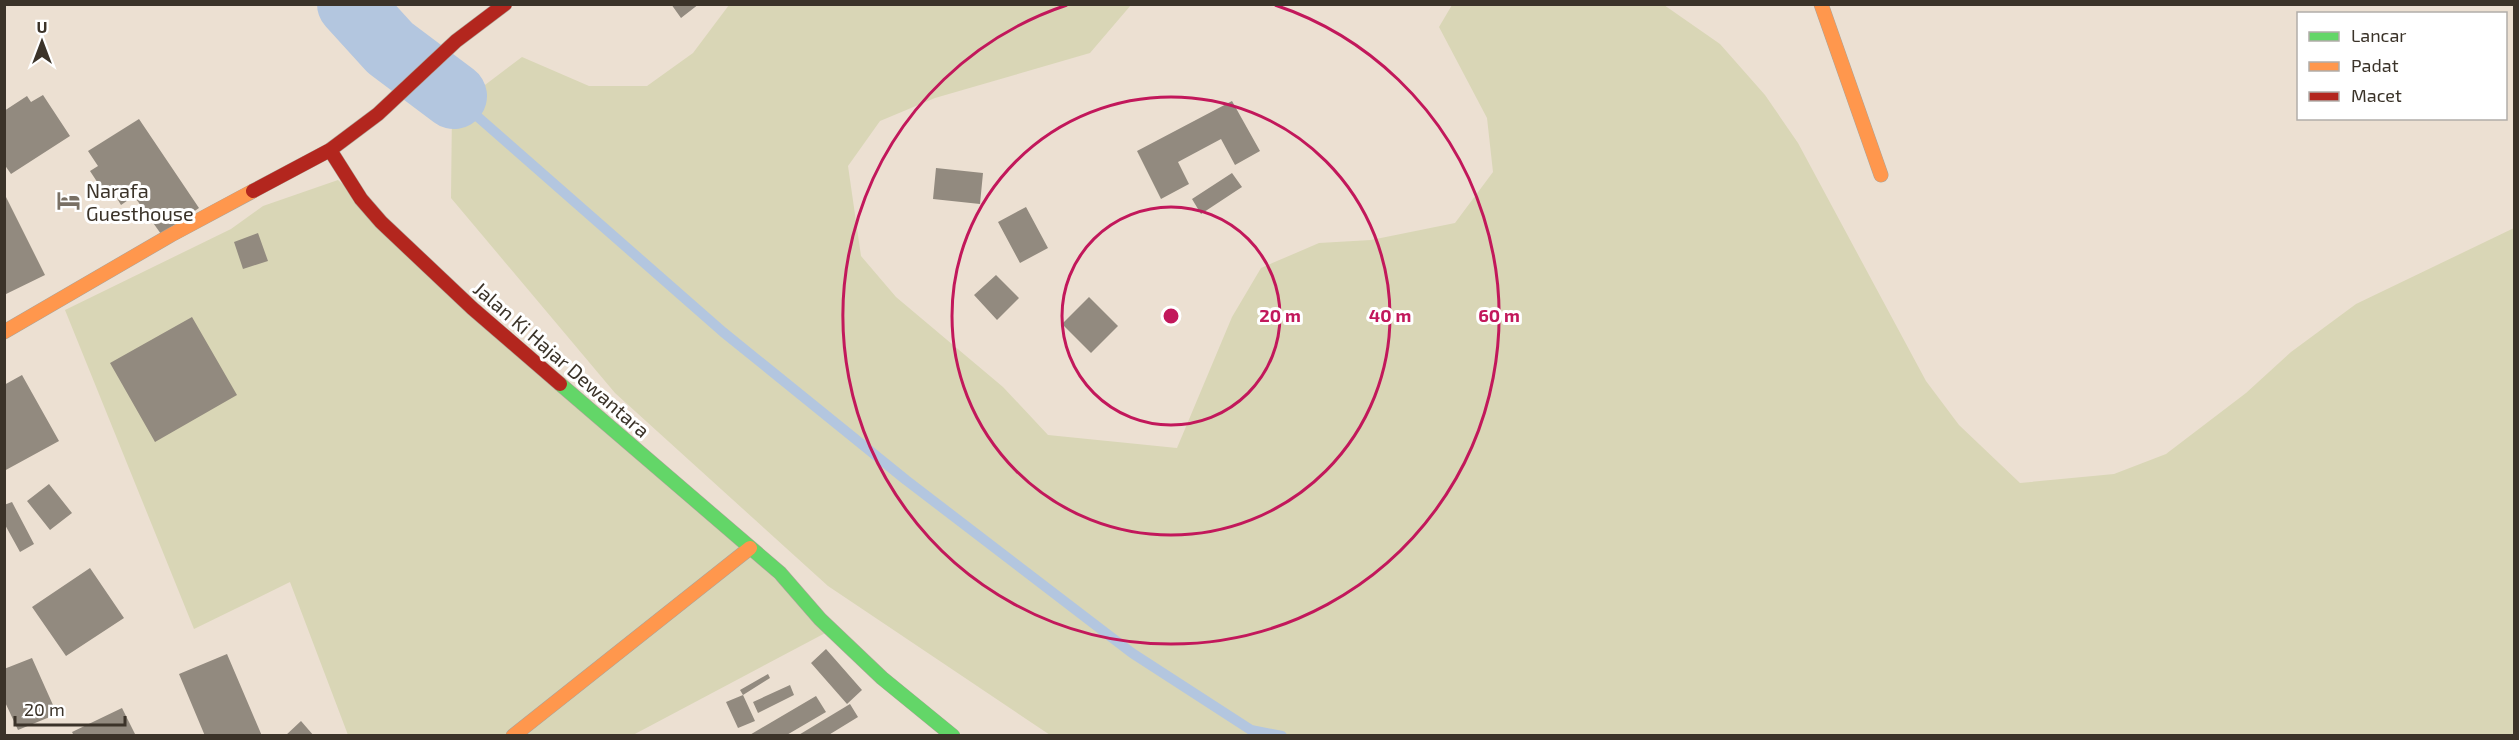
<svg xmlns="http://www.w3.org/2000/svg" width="2519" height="740" font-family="'Exo 2',sans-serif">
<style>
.green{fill:#d9d6b6}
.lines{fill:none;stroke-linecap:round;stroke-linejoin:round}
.stream{stroke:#b3c6df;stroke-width:10}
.river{stroke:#b3c6df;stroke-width:66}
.building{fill:#928a7f}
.fast-casing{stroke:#aca398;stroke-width:15}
.slow-casing{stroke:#aca398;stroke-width:15}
.jam-casing{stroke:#aca398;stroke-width:15}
.fast{stroke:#63d668;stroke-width:14}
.slow{stroke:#ff974d;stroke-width:14}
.jam{stroke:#b3261e;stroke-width:14}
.ring{fill:none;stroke:#c2185b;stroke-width:3}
.labels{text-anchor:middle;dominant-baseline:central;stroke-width:6;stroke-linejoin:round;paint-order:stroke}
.poi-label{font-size:20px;fill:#3b3329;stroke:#fff;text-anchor:start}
.street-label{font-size:20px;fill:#3b3329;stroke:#fff}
.centre{fill:#c2185b;stroke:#fff;stroke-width:3}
.ring-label{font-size:18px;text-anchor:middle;font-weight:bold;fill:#c2185b;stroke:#fff;stroke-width:6;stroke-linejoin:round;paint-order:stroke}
</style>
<rect width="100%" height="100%" fill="#ece0d2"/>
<path class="green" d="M729,5H1131L1090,53L935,98L880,121L848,166L861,256L896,297L1003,387L1048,435L1177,448L1232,317L1261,268L1319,243L1371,240L1455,223L1493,172L1487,118L1439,27L1452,5H1664L1720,44L1765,95L1798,143L1926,381L1959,425L2020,483L2114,474L2166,454L2246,393L2291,352L2356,304L2514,228V735H1050L828,586L615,393L451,198L452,110L522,57L589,86H647L693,53Z
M338,180L831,630L633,735H348L290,582L194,629L65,310L231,229L263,206Z"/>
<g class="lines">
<path class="stream" d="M454,96L723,332L906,480L1132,653L1251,730L1282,736"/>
<path class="river" d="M350,4L390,48L454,96"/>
</g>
<path class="building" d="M671,4H699L681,18Z
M43,95L70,136L11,174L4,164V111L27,96L31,102Z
M1232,101L1260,151L1235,165L1221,139L1178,162L1189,184L1161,199L1137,151Z
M139,119L199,208L161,234L134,196L121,205L112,190L105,194L90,171L98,166L88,151Z
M936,168L983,173L980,204L933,199Z
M1232,173L1242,187L1201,214L1192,199Z
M4,193L45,275L4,295Z
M1026,207L1048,248L1020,263L998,222Z
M258,233L268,261L243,269L234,242Z
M996,275L1019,298L997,320L974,295Z
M1089,297L1118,326L1091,353L1062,324Z
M192,317L237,395L155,442L110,363Z
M22,375L59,441L4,471V385Z
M49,484L72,513L50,530L27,501Z
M12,502L34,544L20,552L4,523V505Z
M90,568L124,618L66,656L32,607Z
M826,649L862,690L847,704L811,663Z
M227,654L262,736H205L179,674Z
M32,658L57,714L18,730L4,700V669Z
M768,674L770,678L743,695L740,690Z
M790,685L794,695L758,713L753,702Z
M743,695L755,721L738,728L726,702Z
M816,696L826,712L785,736H748Z
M850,704L858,717L827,736H797Z
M122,708L136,736H74L72,732Z
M301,721L314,736H285Z"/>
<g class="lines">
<defs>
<path id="fast" d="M560,384L780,573L820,619L882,678L953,736"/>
<path id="slow" d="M1821,4L1881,175
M4,332L171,235L253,191
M513,736L750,548"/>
<path id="jam" d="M330,150L361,199L381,222L472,308L560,384
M253,191L330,150L378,114L456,41L505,4"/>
</defs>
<use href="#fast" class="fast-casing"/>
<use href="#slow" class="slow-casing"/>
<use href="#jam" class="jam-casing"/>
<use href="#fast" class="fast"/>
<use href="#slow" class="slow"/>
<use href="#jam" class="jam"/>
</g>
<g class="ring">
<circle cx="1171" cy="316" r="109"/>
<circle cx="1171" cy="316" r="219"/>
<path d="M1275 5A328 328 0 1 1 1067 5"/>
</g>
<defs>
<symbol id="hotel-bare" viewBox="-9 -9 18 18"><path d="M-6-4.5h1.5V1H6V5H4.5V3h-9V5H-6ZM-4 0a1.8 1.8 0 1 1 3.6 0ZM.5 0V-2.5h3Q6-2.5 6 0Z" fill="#797064" stroke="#fff" stroke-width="2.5" paint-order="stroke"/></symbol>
</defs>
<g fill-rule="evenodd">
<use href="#hotel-bare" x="52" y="184" width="33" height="33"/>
</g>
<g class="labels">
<g class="poi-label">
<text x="86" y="190">Narafa<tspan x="86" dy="23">Guesthouse</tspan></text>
</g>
<g class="street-label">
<text transform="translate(562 359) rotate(41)">Jalan Ki Hajar Dewantara</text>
</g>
</g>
<circle cx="1171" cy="316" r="9" class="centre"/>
<g class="ring-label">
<text x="1280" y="322">20 m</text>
<text x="1390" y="322">40 m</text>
<text x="1499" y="322">60 m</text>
</g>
<rect width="2519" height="740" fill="none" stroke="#3b3329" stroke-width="12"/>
<rect x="2297" y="12" width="210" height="108" fill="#ffffff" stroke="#b1ada9" stroke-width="1.5"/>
<rect x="2309" y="32" width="30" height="9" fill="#63d668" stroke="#b1ada9" stroke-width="1.5"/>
<text x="2351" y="42" font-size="18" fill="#3b3329">Lancar</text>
<rect x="2309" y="62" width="30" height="9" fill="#ff974d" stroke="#b1ada9" stroke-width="1.5"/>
<text x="2351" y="72" font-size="18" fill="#3b3329">Padat</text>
<rect x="2309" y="92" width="30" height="9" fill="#b3261e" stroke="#b1ada9" stroke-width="1.5"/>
<text x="2351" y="102" font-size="18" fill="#3b3329">Macet</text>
<g transform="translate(42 42)" stroke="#ffffff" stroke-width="4.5" paint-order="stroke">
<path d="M0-4.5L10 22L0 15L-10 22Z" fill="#3b3329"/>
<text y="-9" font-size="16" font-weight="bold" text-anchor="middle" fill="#3b3329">U</text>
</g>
<path d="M15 716v9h110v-9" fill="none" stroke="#3b3329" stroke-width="3"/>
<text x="24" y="716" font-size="18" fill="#3b3329" stroke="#ffffff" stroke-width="4.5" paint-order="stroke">20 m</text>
</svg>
